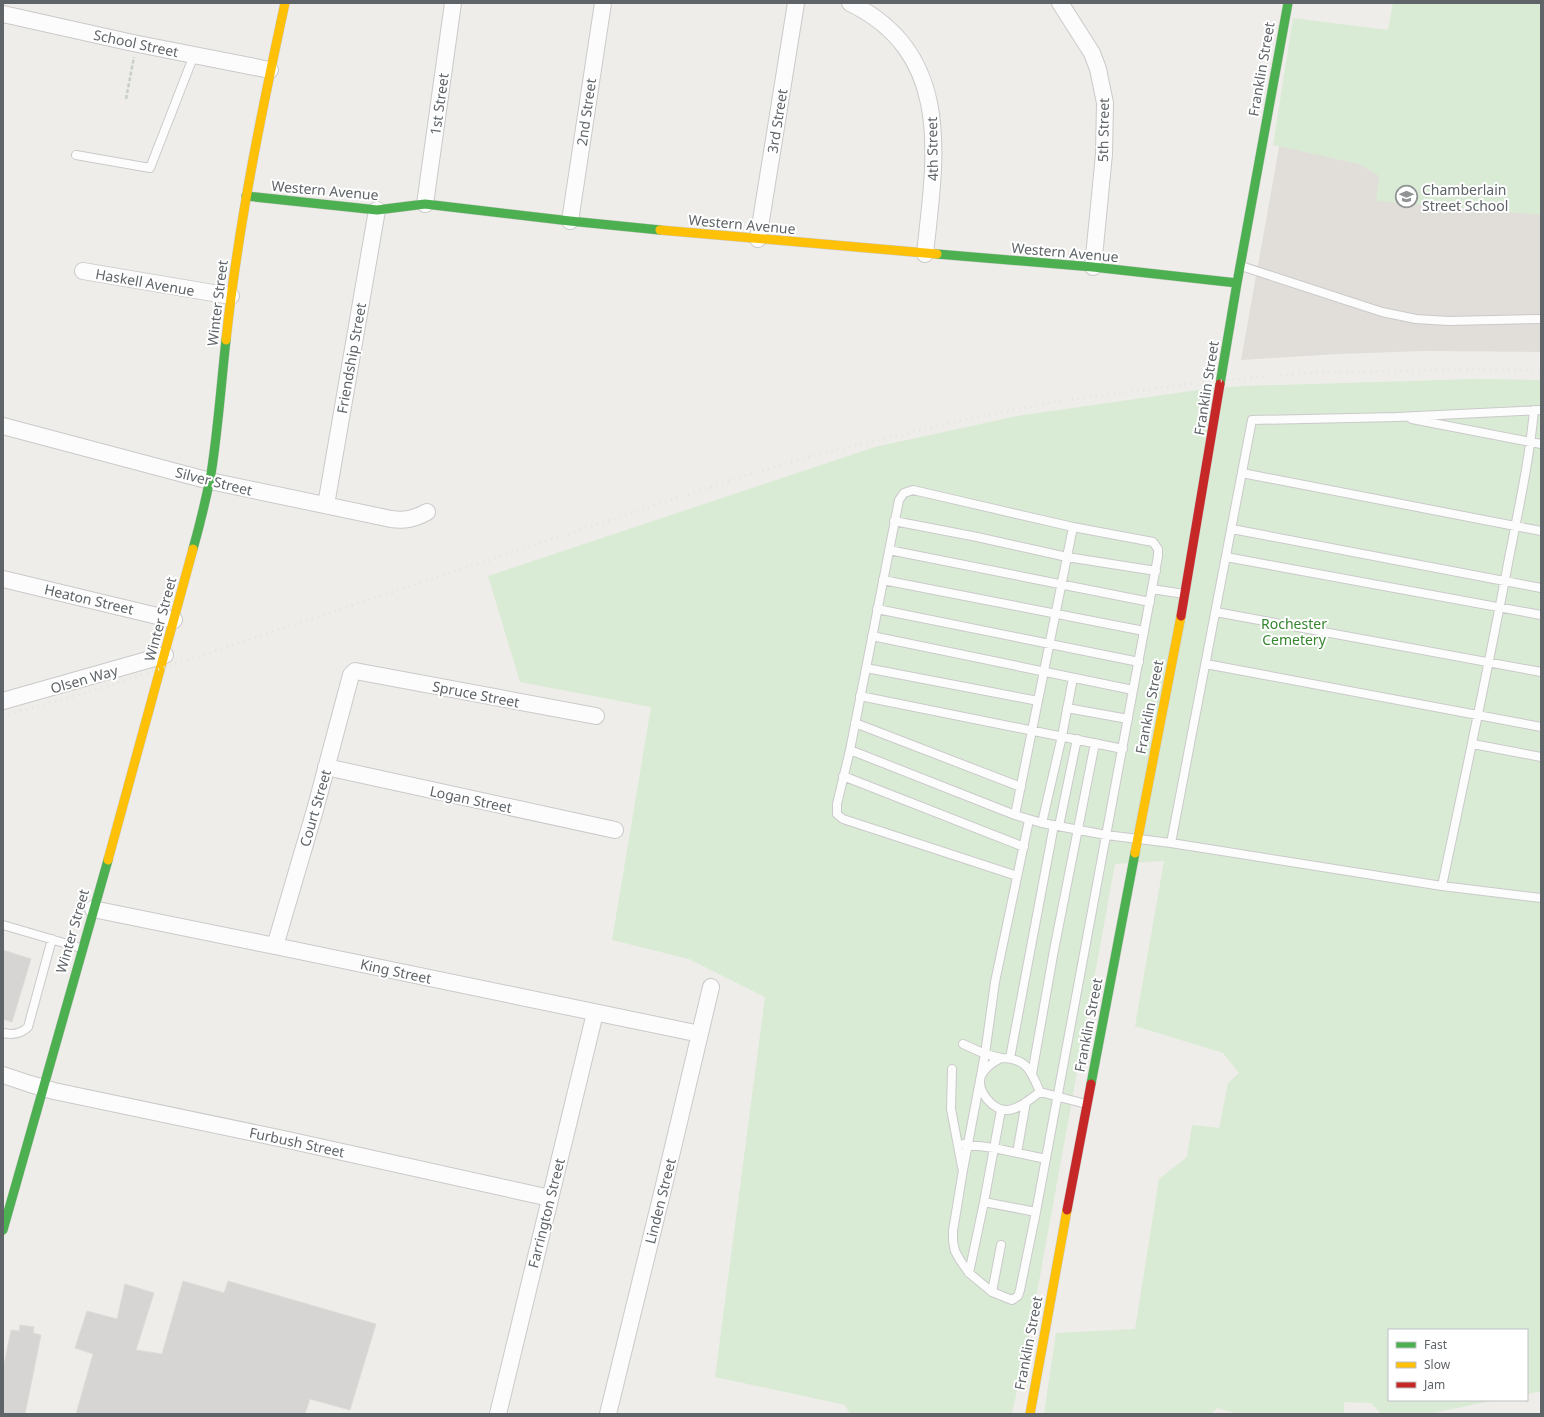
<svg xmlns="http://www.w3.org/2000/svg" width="1544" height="1417" font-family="'Noto Sans',sans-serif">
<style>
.education{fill:#e1ddd9}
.green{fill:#d9ebd4}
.building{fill:#d6d5d3;stroke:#dedcd8}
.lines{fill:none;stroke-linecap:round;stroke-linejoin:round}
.lane-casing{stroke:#cacaca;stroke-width:10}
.street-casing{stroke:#cacaca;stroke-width:18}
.fast-casing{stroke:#cacaca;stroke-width:10}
.slow-casing{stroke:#cacaca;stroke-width:10}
.jam-casing{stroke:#cacaca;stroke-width:10}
.path{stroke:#c8ceca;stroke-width:2.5;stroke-dasharray:4 2;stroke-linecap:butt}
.lane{stroke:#fdfcfc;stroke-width:8}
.street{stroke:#fdfcfc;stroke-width:16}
.fast{stroke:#4caf50;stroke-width:9}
.slow{stroke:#ffc107;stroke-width:9}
.jam{stroke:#c62828;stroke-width:9}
.rail{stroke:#e4e4e4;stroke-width:3;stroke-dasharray:1 5;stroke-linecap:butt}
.labels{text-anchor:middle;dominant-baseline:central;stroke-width:4;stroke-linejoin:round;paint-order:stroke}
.street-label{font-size:14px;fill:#5e6468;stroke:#fff}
.poi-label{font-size:14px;fill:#5e6468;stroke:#fff;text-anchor:start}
.park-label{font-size:14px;fill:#36862f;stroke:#fff}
</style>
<rect width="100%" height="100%" fill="#efede9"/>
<path class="education" d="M1541,3V352L1425,351L1336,354L1241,360L1301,25L1396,42Z"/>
<path class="green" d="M1393,3H1541V215L1376,201L1379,176L1359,164L1273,145L1293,18L1388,30Z
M1476,379L1541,380V1391L1527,1394V1330H1389V1400H1496L1428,1414H1381L1371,1403L1344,1402V1414H1238L1217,1408L1211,1414H1044L1056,1333L1135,1329L1159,1179L1187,1157L1192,1125L1219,1128L1228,1083L1239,1073L1223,1053L1135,1026L1164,861L1115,864L1030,1331L1012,1414H850L845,1405L715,1377L765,997L689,959L612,940L651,707L520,682L488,576L875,447L1017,416L1198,390L1241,386Z"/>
<path class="building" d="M3,950L31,959L12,1022L3,1019Z
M183,1281L224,1293L228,1281L376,1324L350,1410L310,1399L305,1414H76L93,1354L75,1348L87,1311L117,1319L125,1284L154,1293L136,1350L162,1354Z
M20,1325L34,1327L33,1333L41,1335L25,1414H3V1370L11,1330L19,1331Z"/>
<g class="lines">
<defs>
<path id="lane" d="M76,155L150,168L194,55
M1241,266L1382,312L1416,319L1449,321L1541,319
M1412,419L1541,444
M1242,473L1541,531
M894,521L977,537L1067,557L1156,571
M1232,529L1541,588
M889,550L1150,602
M1226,557L1541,615
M883,580L1144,631
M1152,589L1184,594
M877,609L1139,662
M1216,612L1541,672
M872,636L1133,690
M1206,664L1541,727
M866,668L1038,701
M860,696L1123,749
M1067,708L1128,719
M855,723L1021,787
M1473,744L1541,757
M850,750L1015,815L1042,823L1106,835L1171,843L1442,886L1541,898
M843,776L1024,847
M1015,815L1073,527
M1042,823L1062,736L1073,678
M1059,826L1077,739
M1171,843L1252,420L1397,417L1541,410
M1017,876L843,819L837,814V804L850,750L899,500L904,493L913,490L1073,527L1153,542L1158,549V556L1036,1212L1020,1290L1018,1296L1012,1300L992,1292L969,1273L960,1260L955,1251L953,1241V1231L963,1170L985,1054L995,982L1029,820
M1442,886C1464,782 1486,679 1506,574C1516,520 1529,465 1534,410
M3,925L81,948
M3,1033C12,1035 21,1034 28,1027L52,939
M963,1044L985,1054L1001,1058
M1001,1058C1027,1058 1031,1071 1040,1092C1031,1098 1020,1109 1008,1110C993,1111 976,1091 981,1076C985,1067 993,1062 1001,1058Z
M1010,1058L1054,825
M952,1069L951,1109L962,1167
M1032,1074L1054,950L1095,743
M1040,1092L1086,1104
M964,1144L994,1148L1046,1159
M1017,1153L1026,1102
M984,1202L1036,1212
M969,1273L984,1202L1001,1110
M992,1292L1001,1245"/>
<path id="street" d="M850,3C955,54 935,159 925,254
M1060,3L1092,53L1098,69L1105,103L1104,154L1093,267
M3,14L133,43L270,70
M425,204L453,3
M570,221L603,3
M758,239L796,3
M83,271L231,296
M3,426L210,481L391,519C405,521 414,519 427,512
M326,505L377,210
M3,579L174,620
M3,701L165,655
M326,767L615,830
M93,909L275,946L700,1034
M275,946L315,810L351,675L355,671L596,716
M3,1075L30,1084L54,1091L288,1140L550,1198
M498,1414L595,1013
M608,1414L665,1181L711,987"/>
<path id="fast" d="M246,196L377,210L425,204L570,221L660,230
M937,254L1093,267L1237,283
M1220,384L1237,283L1288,3
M193,549C200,524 206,499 211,474C218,430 221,385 226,340
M1091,1084L1135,853
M3,1230L108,860"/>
<path id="slow" d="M660,230L937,254
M226,340C238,227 261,114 285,3
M1135,853L1181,616
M108,860L193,549
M1030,1414L1067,1210"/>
<path id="jam" d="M1181,616L1220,384
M1067,1210L1091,1084"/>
</defs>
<use href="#lane" class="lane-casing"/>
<use href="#street" class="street-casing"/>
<use href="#fast" class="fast-casing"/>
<use href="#slow" class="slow-casing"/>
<use href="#jam" class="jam-casing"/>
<path class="path" d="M126,99L134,57"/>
<use href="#lane" class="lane"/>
<use href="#street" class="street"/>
<use href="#fast" class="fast"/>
<use href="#slow" class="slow"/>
<use href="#jam" class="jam"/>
<path class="rail" d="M3,716L105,687L741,477L819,454L958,421L1053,402L1104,395L1190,384L1268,376L1308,373L1482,369L1541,371"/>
</g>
<defs>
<symbol id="school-ring" viewBox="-11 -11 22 22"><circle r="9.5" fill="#fff" stroke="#919495" stroke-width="1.5"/><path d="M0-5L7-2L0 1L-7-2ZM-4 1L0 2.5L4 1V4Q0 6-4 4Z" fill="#919495"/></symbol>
</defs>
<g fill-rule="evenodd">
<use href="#school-ring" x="1394" y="184" width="25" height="25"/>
</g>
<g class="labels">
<g class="street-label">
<text transform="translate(136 43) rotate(12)">School Street</text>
<text transform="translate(1261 69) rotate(-80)">Franklin Street</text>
<text transform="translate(439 104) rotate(-82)">1st Street</text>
<text transform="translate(586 112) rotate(-82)">2nd Street</text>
<text transform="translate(777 121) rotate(-81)">3rd Street</text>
<text transform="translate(1103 130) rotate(-89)">5th Street</text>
<text transform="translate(932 149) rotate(-91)">4th Street</text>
<text transform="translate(325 190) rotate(5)">Western Avenue</text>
<text transform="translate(742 224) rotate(5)">Western Avenue</text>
<text transform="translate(1065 252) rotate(5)">Western Avenue</text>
<text transform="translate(145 282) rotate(10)">Haskell Avenue</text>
<text transform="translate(217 303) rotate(-83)">Winter Street</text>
<text transform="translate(351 358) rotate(-80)">Friendship Street</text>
<text transform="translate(1206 388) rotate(-81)">Franklin Street</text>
<text transform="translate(214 481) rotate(14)">Silver Street</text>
<text transform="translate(89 599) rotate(13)">Heaton Street</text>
<text transform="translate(160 619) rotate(-75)">Winter Street</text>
<text transform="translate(84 679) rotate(-16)">Olsen Way</text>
<text transform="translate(476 694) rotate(11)">Spruce Street</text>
<text transform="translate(1149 707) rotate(-79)">Franklin Street</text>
<text transform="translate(471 799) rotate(12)">Logan Street</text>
<text transform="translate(315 808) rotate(-74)">Court Street</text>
<text transform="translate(72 931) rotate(-74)">Winter Street</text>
<text transform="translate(396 971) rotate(12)">King Street</text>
<text transform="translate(1088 1025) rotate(-79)">Franklin Street</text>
<text transform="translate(297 1142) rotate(12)">Furbush Street</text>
<text transform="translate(660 1201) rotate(-76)">Linden Street</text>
<text transform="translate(546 1213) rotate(-76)">Farrington Street</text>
<text transform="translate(1028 1343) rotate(-79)">Franklin Street</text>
</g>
<g class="poi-label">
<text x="1422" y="189">Chamberlain<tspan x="1422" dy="16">Street School</tspan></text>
</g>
<g class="park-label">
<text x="1294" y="623">Rochester<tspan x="1294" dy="16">Cemetery</tspan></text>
</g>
</g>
<rect width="1544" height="1417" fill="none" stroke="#5e6468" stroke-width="8"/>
<rect x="1388" y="1329" width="140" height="72" fill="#ffffff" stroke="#bfc1c3"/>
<rect x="1396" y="1342" width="20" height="6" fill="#4caf50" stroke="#bfc1c3"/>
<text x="1424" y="1349" font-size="12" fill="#5e6468">Fast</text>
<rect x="1396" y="1362" width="20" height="6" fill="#ffc107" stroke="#bfc1c3"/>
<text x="1424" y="1369" font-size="12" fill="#5e6468">Slow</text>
<rect x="1396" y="1382" width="20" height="6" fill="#c62828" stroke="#bfc1c3"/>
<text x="1424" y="1389" font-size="12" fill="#5e6468">Jam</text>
</svg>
